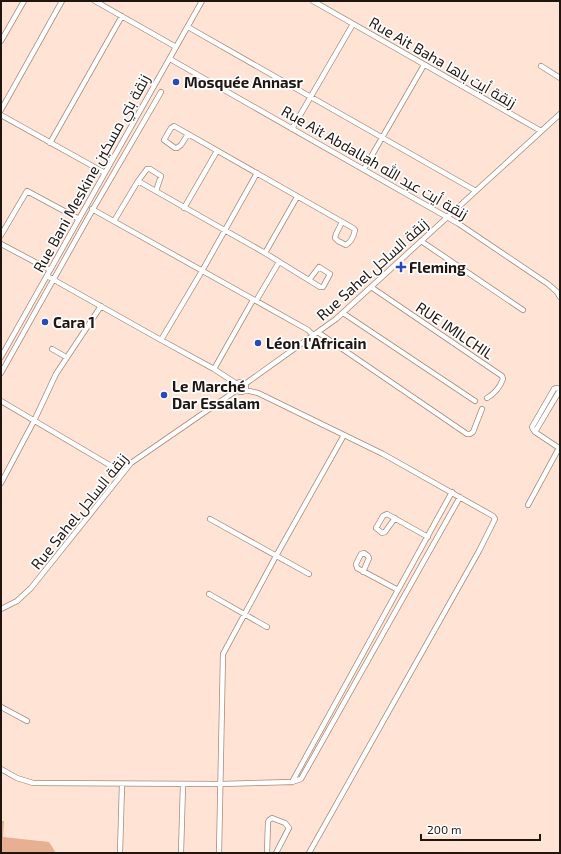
<svg xmlns="http://www.w3.org/2000/svg" width="561" height="854" font-family="'Exo 2',Cairo,sans-serif">
<style>
.green{fill:#e7b092}
.lines{fill:none;stroke-linecap:round;stroke-linejoin:round}
.street-casing{stroke:#a78979;stroke-width:6}
.street{stroke:#fff;stroke-width:4.5}
.poi-dot{fill:#2849b9;stroke:#fff;stroke-width:1.5}
.labels{text-anchor:middle;dominant-baseline:central;stroke-width:3.5;stroke-linejoin:round;paint-order:stroke}
.street-label{font-size:15px;fill:#20150f;stroke:#fff}
.poi-label{font-size:15px;font-weight:bold;fill:#20150f;stroke:#fff;text-anchor:start}
</style>
<rect width="100%" height="100%" fill="#ffe4d6"/>
<path class="green" d="M1,821H4L3,837L49,842L56,853H1Z"/>
<g class="lines">
<defs>
<path id="street" d="M95,1L176,47
M313,1L541,131
M188,27L476,191
M1,41L24,1
M170,59L459,224L548,284L557,292L560,297
M541,66L560,78
M1,110L62,1
M1,115L105,173
M292,129L353,24
M188,134L181,145L177,148H175L164,140L171,128L174,126L353,228L355,230C354,235 351,242 346,245L338,241L335,238L336,234L342,222
M50,143L122,16
M364,169L424,65
M138,181L265,253L320,287H323L330,274L319,267L309,280
M184,208L217,151
M92,209L308,330L314,336
M114,221L138,181L147,169H150L161,176L156,191
M1,235L27,191L79,219
M421,241L523,310
M1,244L50,270
M265,253L297,197
M47,276L161,340L214,369L237,384
M371,287L502,376L503,379C500,387 494,394 487,398
M256,301L279,262
M343,313L475,401
M319,333L467,434H470L473,432L482,409
M161,340L202,271L257,173
M52,349L66,357
M1,357L202,1
M214,369L253,300
M1,373L93,209L161,92
M236 387a5 5 0 1 1 10 0a5 5 0 1 1-10 0Z
M245,384L336,319L560,114
M245,390L258,393L383,454L493,516L495,519L479,551L309,853
M1,401L123,473
M535,432L560,390
M1,483L34,421L56,374L101,306
M528,505L559,448L535,432L533,429L532,427L554,389L556,388L560,389
M395,518L385,532L382,533L376,528L383,516L387,514L428,537
M210,519L309,574
M363,572L369,558L368,556L364,553L361,554L356,564L357,568L398,590
M209,594L267,627
M1,609L17,601L31,588L131,463L237,390
M1,707L27,721
M1,769L17,778L33,783L221,784L292,782L301,779L460,497
M292,782L452,492
M120,853L122,784
M181,853L183,784
M219,853L223,654L276,556L344,435
M267,853L268,822L269,820L272,818L285,823L289,828L276,853"/>
</defs>
<use href="#street" class="street-casing"/>
<use href="#street" class="street"/>
</g>
<g class="poi-dot">
<circle cx="176" cy="82" r="4"/>
<path d="M399 261h4v4h4v4h-4v4h-4v-4h-4v-4h4z"/>
<circle cx="45" cy="322" r="4"/>
<circle cx="258" cy="343" r="4"/>
<circle cx="164" cy="395" r="4"/>
</g>
<g class="labels">
<g class="street-label">
<text transform="translate(443 62) rotate(30)">Rue Ait Baha زنقة أيت باها</text>
<text transform="translate(375 162) rotate(30)">Rue Ait Abdallah زنقة أيت عبد الله</text>
<text transform="translate(91 173) rotate(-61)">Rue Bani Meskine زنقة بني مسكين</text>
<text transform="translate(372 269) rotate(-42)">Rue Sahel زنقة الساحل</text>
<text transform="translate(455 330) rotate(34)">RUE IMILCHIL</text>
<text transform="translate(79 511) rotate(-51)">Rue Sahel زنقة الساحل</text>
</g>
<g class="poi-label">
<text x="184" y="82">Mosquée Annasr</text>
<text x="409" y="267">Fleming</text>
<text x="53" y="322">Cara 1</text>
<text x="266" y="343">Léon l'Africain</text>
<text x="172" y="386">Le Marché<tspan x="172" dy="17">Dar Essalam</tspan></text>
</g>
</g>
<rect width="561" height="854" fill="none" stroke="#20150f" stroke-width="4"/>
<path d="M421 834v6h119v-6" fill="none" stroke="#20150f" stroke-width="2"/>
<text x="427" y="834" font-size="12" fill="#20150f" stroke="#ffffff" stroke-width="3" paint-order="stroke">200 m</text>
</svg>
